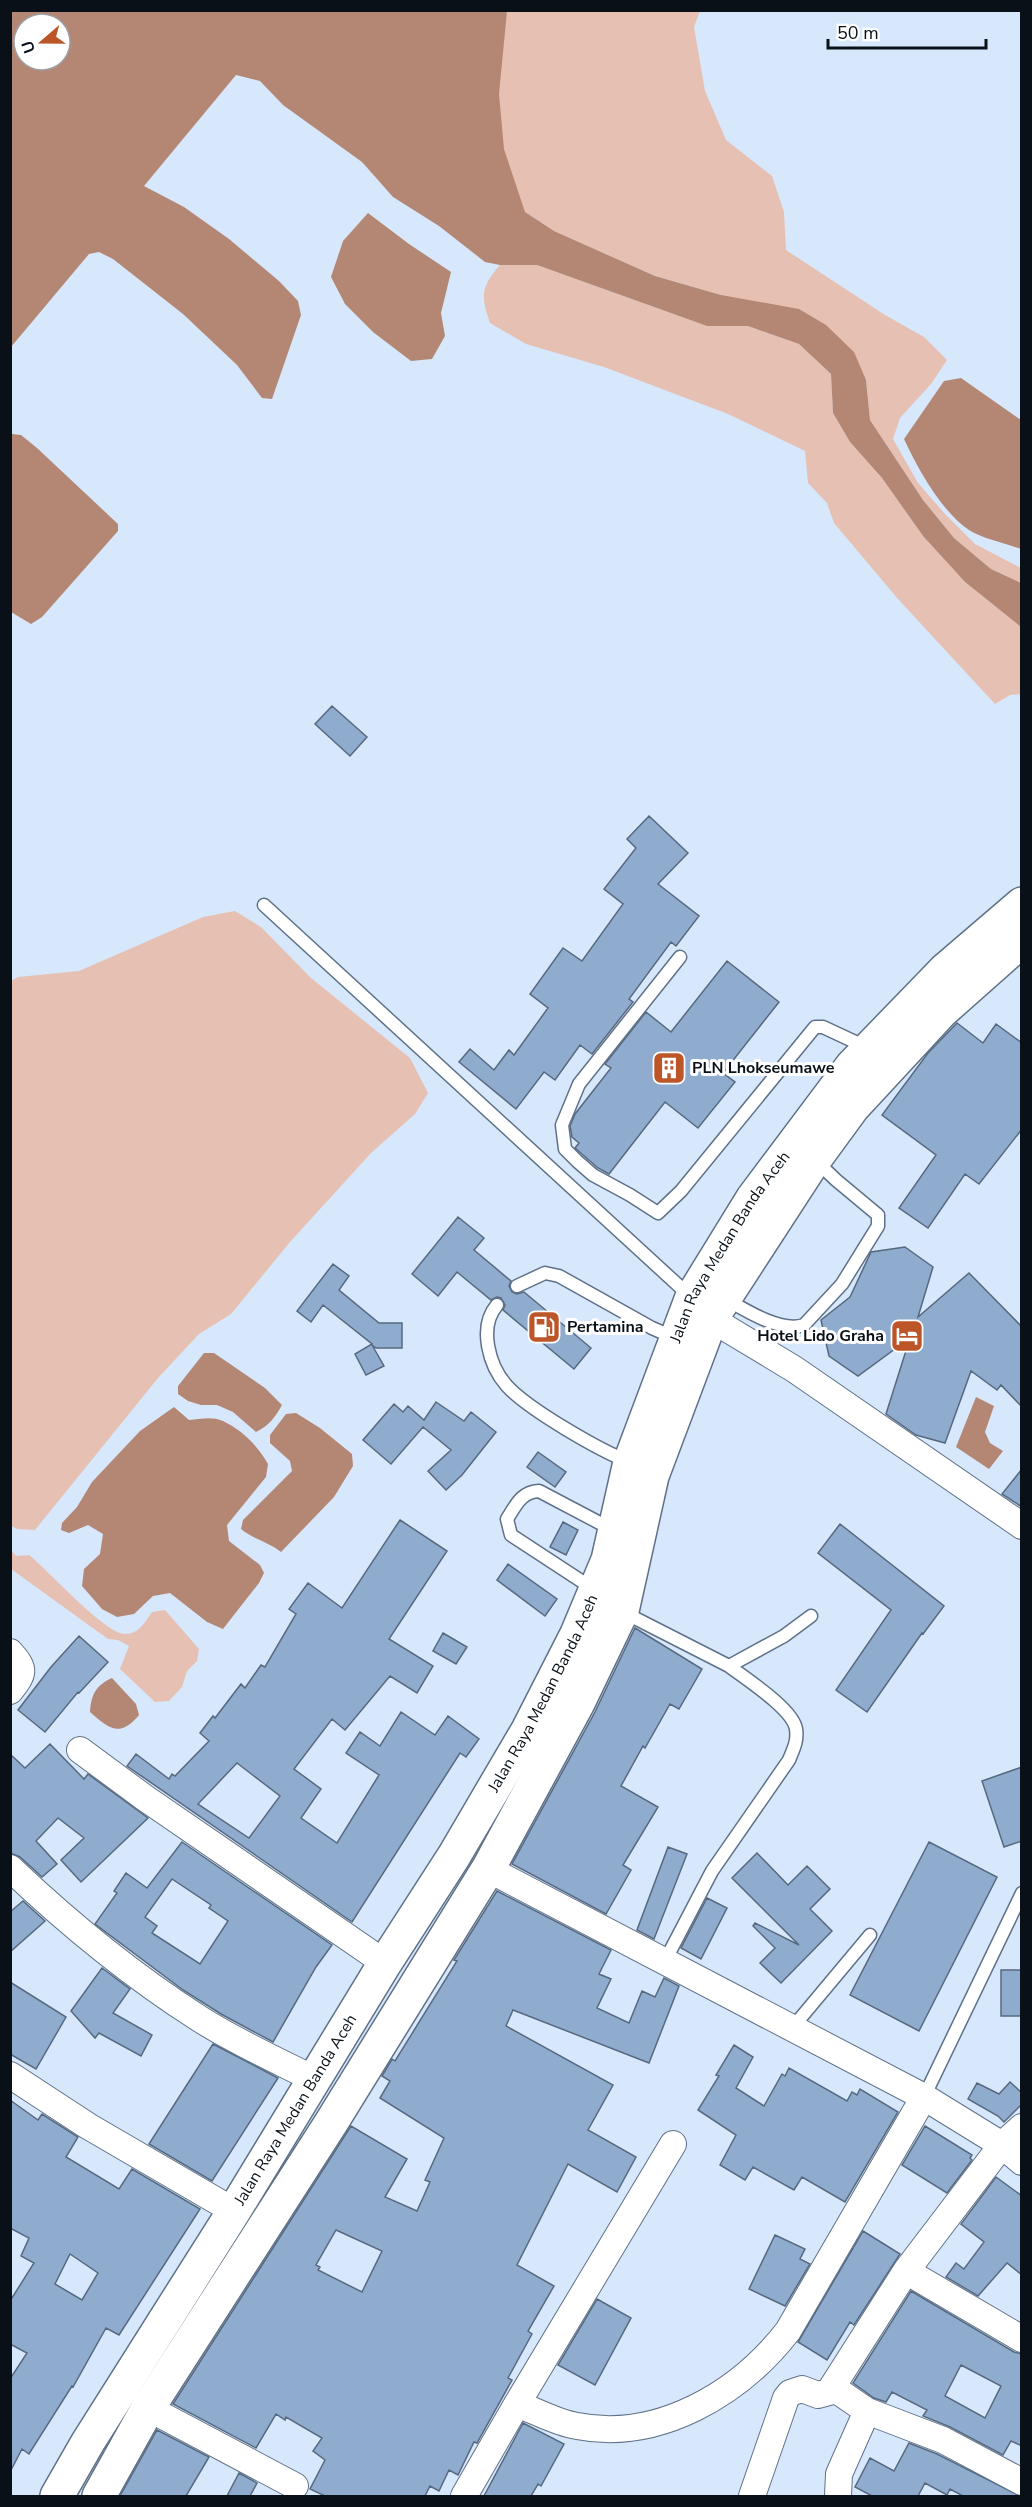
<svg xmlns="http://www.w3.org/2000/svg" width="1032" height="2507" font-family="'Nunito Sans',sans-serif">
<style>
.green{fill:#e6c0b2}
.water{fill:#b48775;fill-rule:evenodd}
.building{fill:#8faccf;stroke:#56697f;stroke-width:1.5;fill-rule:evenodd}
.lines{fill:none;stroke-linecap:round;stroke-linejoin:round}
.lane-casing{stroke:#5f7188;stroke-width:15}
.street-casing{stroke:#5f7188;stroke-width:28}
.highway-casing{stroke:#5f7188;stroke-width:36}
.lane{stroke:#fff;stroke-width:12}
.street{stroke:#fff;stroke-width:26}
.highway{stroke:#fff;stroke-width:33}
.labels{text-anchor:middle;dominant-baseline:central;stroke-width:6;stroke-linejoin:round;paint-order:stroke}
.poi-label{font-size:16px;font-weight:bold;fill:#091018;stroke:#fff;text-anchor:start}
.street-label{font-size:16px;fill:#091018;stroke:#fff}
</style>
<rect width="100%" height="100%" fill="#d7e8fc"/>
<path class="green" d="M411,11H700L694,27L705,91L726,140L772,176L784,212L786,250L885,315L924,337L947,360L931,384L900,418L893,439L918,483L945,514L975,544L1021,568V583L991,569L954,538L923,500L870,420L866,380L721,295L655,276L554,231L525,212Z
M500,265H537L707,326H748L799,344L831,374L833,413L850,442L882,478L923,536L965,582L1021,627V694L1010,695L995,704L898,599L834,523L827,503L808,483L805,451L728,414L604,367L526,344L490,323C481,296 480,288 500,265Z
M235,911L261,927L311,978L410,1058L428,1093L415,1114L371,1153L290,1242L231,1314L199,1334L158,1378L35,1530L17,1529L10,1525L11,981L18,977L79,971L203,917Z
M11,1550L16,1556L29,1555C48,1570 105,1634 125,1634C139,1634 145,1622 152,1612L165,1610L199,1649L197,1661L187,1671L182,1687L169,1701L155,1702L120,1669L129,1646L118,1640L108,1639L11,1569Z"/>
<path class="water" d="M11,10L507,11L499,94L504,149L525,212L554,231L655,276L721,295L799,309L826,325L854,352L866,380L870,420L923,500L954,538L991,569L1021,583V627L965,582L923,536L882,478L850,442L833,413L831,374L799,344L748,326H707L537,265H500L485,262L439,226L393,197L362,162L283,105L260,81L236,75L144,186L184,207L229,239L279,281L298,301L301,315L272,399L262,398L237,365L183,314L113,259L99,252L89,254L11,347ZM24,24H60V60H24Z
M368,213L409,244L451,272L441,313L445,336L432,359L411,361L373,332L345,304L331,277L343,241Z
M961,378L1021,420V549C1005,543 983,539 969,530C941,511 918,469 904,439L944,381Z
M12,434L21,435L37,448L118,524V531L42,617L31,624L11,612Z
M204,1353H214L265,1388L282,1405C276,1416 269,1426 256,1432L233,1412L217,1405H201L188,1401L178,1394V1386Z
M976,1397L994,1406L985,1432L990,1443L1003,1451L989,1469L956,1447Z
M174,1407L189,1420C200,1419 212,1416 223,1421C242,1430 258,1446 268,1464L266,1477L227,1525L229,1541L260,1565L264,1573L259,1583L223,1629L207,1622L170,1593L153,1596L134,1614L117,1617L102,1609L82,1586L84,1569L100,1554L103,1534L88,1525L69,1533L61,1530L62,1523L77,1507L92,1482L140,1431Z
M296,1413L320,1428L352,1454L353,1466L334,1497L281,1552C269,1542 253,1539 241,1529L243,1520L292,1471L290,1461L270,1443V1435L286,1414Z
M112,1678L136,1704L139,1715C120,1738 109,1729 90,1712C91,1695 96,1685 112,1678Z"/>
<path class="building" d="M332,706L367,737L350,756L315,724Z
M649,816L688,853L658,884L699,916L676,946L671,942L629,999L633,1002L592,1054L580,1045L555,1080L544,1072L516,1109L459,1062L470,1049L494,1070L509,1050L514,1055L548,1008L530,994L563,948L582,961L623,904L604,889L636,848L627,839Z
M727,961L779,1002L723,1073L735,1082L698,1128L665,1102L609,1174L598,1168L575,1148L579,1143L572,1137L570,1126L575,1114L611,1068L605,1064L646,1012L671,1032Z
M957,1023L983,1043L996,1024L1022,1043V1129L979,1184L965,1174L928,1228L899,1208L936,1155L882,1115L928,1053Z
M458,1217L484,1238L474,1250L511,1281L509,1286L512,1292L517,1294L524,1292L591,1348L574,1369L503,1310L505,1305L501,1298L497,1297L491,1300L457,1272L438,1296L412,1274Z
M905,1247L933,1267L918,1317L969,1273L1022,1327V1407L1001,1385L997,1390L971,1371L945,1443L916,1435L886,1414L910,1338L858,1376L829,1356L821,1320L850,1297L871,1252Z
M333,1264L349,1276L339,1290L379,1323H402V1348H376L372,1345L384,1366L366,1375L355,1354L372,1344L323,1305L311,1322L297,1311Z
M436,1402L464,1421L471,1412L496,1432L462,1475L446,1490L428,1471L451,1450L423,1427L391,1464L363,1440L394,1404L403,1412L408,1406L424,1420Z
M538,1452L566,1472L555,1487L527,1467Z
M1022,1469V1507L1002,1494Z
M400,1520L447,1551L389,1639L433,1666L417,1693L390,1676L345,1730L332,1719L294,1769L321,1789L301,1818L337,1843L379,1775L346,1753L360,1732L380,1746L401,1712L435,1735L448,1716L479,1739L466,1757L460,1753L352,1922L127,1766L136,1754L169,1779L172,1774L175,1776L209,1741L200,1733L213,1716L215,1718L241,1684L245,1688L261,1665L265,1667L296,1614L289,1609L308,1583L342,1608ZM237,1763L280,1796L249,1838L198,1804Z
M563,1522L578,1530L566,1555L550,1547Z
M840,1524L944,1606L923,1634L922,1633L867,1712L836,1690L891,1610L818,1553Z
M508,1564L557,1599L545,1616L497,1580Z
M635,1628L702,1669L679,1709L670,1704L645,1748L643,1746L621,1786L658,1807L623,1865L631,1870L606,1914L512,1864L595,1712Z
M443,1633L467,1647L456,1664L433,1651Z
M79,1636L108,1662L79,1693L78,1692L45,1732L18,1710L51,1667Z
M50,1744L84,1779L88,1774L148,1818L81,1882L61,1860L84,1838L58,1818L36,1841L57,1864L42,1877L20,1857L10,1853V1754L25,1768Z
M1022,1767V1841L1004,1847L982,1781Z
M182,1842L332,1945L316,1967L273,2042L221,2014L183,1990L95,1924L117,1893L114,1891L126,1873L147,1888ZM172,1879L211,1905L209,1908L228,1921L200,1964L152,1933L157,1926L145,1917Z
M929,1842L997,1877L919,2031L850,1995Z
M668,1847L687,1854L654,1939L637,1930Z
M757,1853L788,1885L807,1866L830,1889L810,1909L832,1931L781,1983L760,1963L775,1948L753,1926L755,1923L799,1945L732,1878Z
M497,1891L611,1950L599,1974L611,1979L597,2008L629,2023L642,1991L655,1997L664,1978L679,1986L649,2063L513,2010L506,2026L613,2085L588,2130L636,2157L617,2192L568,2164L517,2265L554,2286L528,2331L532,2334L508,2378L512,2380L477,2443L474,2442L458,2475L449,2470L439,2491L430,2486L425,2496H325L310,2489L325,2460L313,2451L322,2438L286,2417L285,2420L276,2414L256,2448L173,2404L351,2126L407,2159L385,2197L417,2211L430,2182L425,2180L444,2138L380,2098L390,2081L382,2076L392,2059L395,2061L457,1961L454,1960ZM336,2230L382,2251L362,2292L318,2270L320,2267L316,2265Z
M707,1898L727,1908L701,1959L681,1948Z
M23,1901L45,1921L10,1952V1912Z
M102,1968L130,1989L113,2013L152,2035L141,2056L99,2033L95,2038L71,2011Z
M1001,1970H1022V2016H1001Z
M10,1982L66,2017L36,2069L10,2054Z
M213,2044L278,2078L212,2181L149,2144Z
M734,2045L753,2057L736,2088L764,2106L782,2074L785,2076L789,2068L847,2101L852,2092L857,2095L860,2089L898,2112L845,2202L802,2177L794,2190L753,2167L745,2180L720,2165L736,2135L698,2110L719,2076L716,2075Z
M1010,2082L1022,2093V2104L1004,2122L998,2116L968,2099L977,2083L999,2094Z
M10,2100L38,2120L42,2114L78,2137L66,2157L119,2189L132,2169L200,2209L119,2335L106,2328L73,2387L72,2386L29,2454L22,2449L10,2472V2379L27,2353L10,2344V2301L34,2263L21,2256L29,2238L10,2228ZM70,2254L98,2273L82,2300L55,2284Z
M925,2126L972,2155L970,2158L972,2160L947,2193L902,2165Z
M996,2177L1022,2196V2275L1007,2263L978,2296L946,2277L956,2263L964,2269L984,2242L961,2224Z
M863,2231L900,2254L854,2325L850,2322L827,2360L798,2342Z
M775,2235L805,2249L800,2259L810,2264L785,2306L749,2289Z
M911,2291L1014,2352L1022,2354V2446L1011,2441L1003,2455L950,2427L923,2416L927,2410L892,2392L886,2402L874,2398L853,2383ZM961,2365L1001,2386L985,2418L945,2396Z
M597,2299L631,2318L595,2385L558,2365Z
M523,2423L564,2444L541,2486L538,2484L531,2496H484Z
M157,2430L209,2457L186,2496H120Z
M909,2443L937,2454L1020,2496H963L950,2489L947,2495L925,2483L918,2496H872L855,2487L870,2458L894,2471Z
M239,2473L257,2483L250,2496H227Z"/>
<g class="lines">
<defs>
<path id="lane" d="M264,905L691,1297
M680,957L579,1084L562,1125L565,1149L577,1161L593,1175L630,1195L658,1213L681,1191L815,1027H823L868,1048
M517,1286L545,1273L559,1276L652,1328L675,1338
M726,1299C745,1310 781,1333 804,1325L842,1284L878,1226V1215L836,1180L815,1160
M497,1305C478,1327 489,1366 507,1386C528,1409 600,1451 630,1462
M595,1590L511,1535L507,1519C516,1505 521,1492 539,1491L613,1530
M623,1612L729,1666L784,1636L811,1616
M665,1961L712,1871L789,1760C793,1750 798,1741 796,1729C793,1709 746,1679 729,1666
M793,2027L870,1935
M924,2097L1022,1893"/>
<path id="street" d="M711,1319L794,1369L1022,1526
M10,1652C26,1670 24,1673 10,1691
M80,1750L145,1798L385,1963
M10,1868C70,1925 131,1975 200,2019C236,2042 276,2060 314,2079
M488,1869L924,2097L1002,2145L1022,2162
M10,2075L88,2126L234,2211
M906,2271L1022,2339
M832,2387L867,2411L943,2440L1022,2482
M517,2404C536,2411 557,2423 577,2426C658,2442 739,2394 788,2331L924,2097
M148,2408L295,2486
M464,2496L517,2404L673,2144
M752,2496L786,2398L790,2393L802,2389L818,2395L829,2392L906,2271L1002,2145L1022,2127
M838,2496L839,2474L867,2411"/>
<g id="highway">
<path id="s1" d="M57,2496L88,2442L234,2211L385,1963L454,1856L528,1730L577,1634L608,1560L630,1462L692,1297L753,1198L852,1066L945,970L1022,904"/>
<path d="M99,2496L148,2408L331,2123L488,1869L578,1703L622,1611L652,1476L711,1319L815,1159L853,1107L941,1012L1022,940"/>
</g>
</defs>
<use href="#lane" class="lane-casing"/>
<use href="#street" class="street-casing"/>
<use href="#highway" class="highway-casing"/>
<use href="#lane" class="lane"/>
<use href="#street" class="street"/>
<use href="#highway" class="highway"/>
</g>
<defs>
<symbol id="building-square" viewBox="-11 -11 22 22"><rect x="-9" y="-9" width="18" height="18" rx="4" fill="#bc5628" stroke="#fff"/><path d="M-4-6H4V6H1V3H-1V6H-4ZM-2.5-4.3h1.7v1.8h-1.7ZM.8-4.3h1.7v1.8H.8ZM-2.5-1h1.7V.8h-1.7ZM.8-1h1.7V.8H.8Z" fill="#fff"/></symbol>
<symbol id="fuel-square" viewBox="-11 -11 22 22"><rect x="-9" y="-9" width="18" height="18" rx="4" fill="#bc5628" stroke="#fff"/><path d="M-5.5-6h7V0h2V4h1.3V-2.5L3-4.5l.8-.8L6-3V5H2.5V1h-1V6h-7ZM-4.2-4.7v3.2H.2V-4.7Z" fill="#fff"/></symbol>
<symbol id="hotel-square" viewBox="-11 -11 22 22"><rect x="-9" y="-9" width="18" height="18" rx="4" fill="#bc5628" stroke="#fff"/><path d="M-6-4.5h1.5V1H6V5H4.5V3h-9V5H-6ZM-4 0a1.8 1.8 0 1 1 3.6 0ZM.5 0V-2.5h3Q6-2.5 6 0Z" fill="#fff"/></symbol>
</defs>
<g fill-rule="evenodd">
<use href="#building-square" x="650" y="1049" width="38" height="38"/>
<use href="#fuel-square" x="525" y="1308" width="38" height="38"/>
<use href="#hotel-square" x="888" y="1317" width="38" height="38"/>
</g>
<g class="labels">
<g class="poi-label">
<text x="692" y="1068">PLN Lhokseumawe</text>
<text x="567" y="1327">Pertamina</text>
<text x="884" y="1336" text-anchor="end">Hotel Lido Graha</text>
</g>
<g class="street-label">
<text stroke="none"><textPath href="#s1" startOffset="1426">Jalan Raya Medan Banda Aceh</textPath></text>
<text stroke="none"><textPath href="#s1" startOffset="939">Jalan Raya Medan Banda Aceh</textPath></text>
<text stroke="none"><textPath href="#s1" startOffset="454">Jalan Raya Medan Banda Aceh</textPath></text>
</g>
</g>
<rect width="1032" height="2507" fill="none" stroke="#091018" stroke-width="24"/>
<g transform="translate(42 42) rotate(250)"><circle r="28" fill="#ffffff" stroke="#9d9fa3" stroke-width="1.5"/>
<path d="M0-4.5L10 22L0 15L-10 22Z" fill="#bc5628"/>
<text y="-9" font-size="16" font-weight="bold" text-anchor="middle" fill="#091018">U</text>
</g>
<path d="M828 39v9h158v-9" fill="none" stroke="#091018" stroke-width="3"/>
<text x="837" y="39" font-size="18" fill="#091018" stroke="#ffffff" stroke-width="4.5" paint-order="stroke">50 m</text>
</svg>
